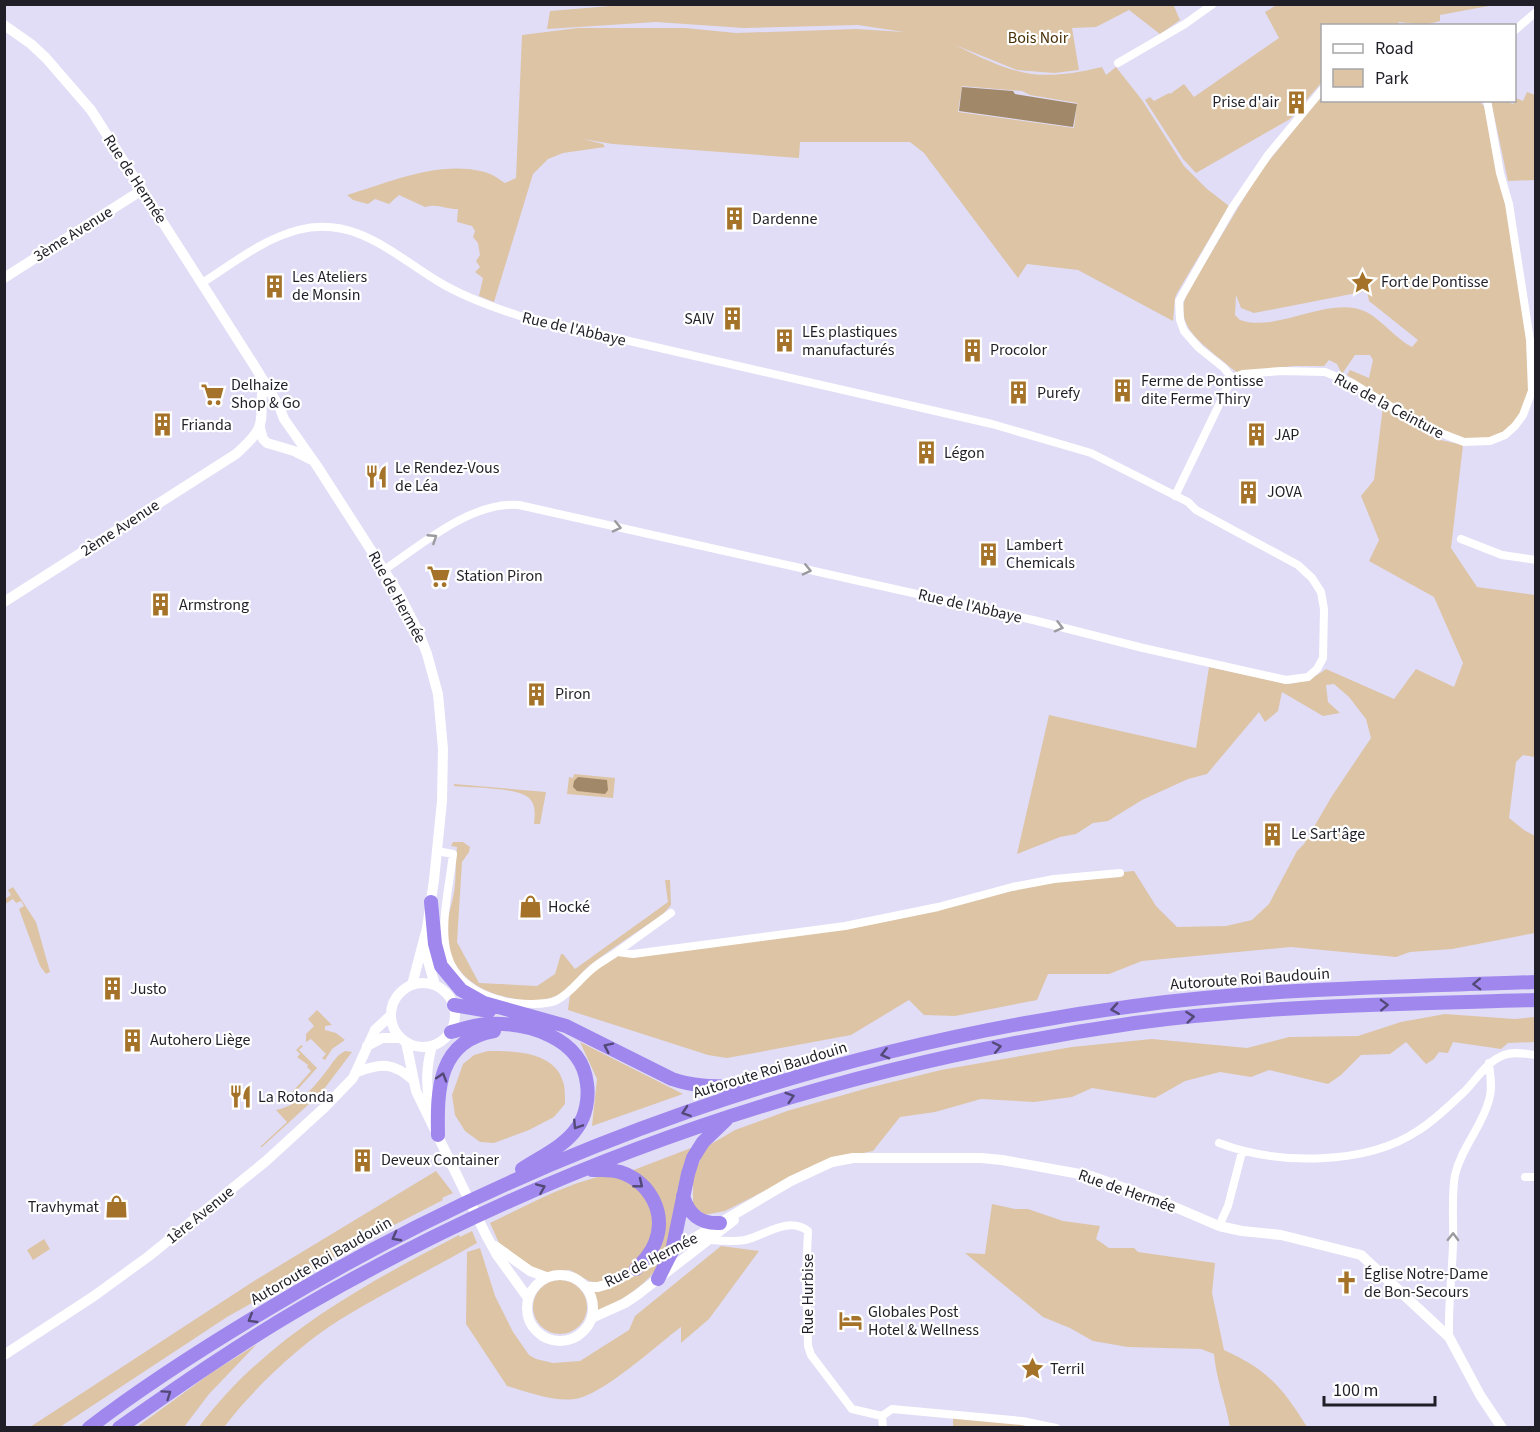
<svg xmlns="http://www.w3.org/2000/svg" width="1540" height="1432" font-family="'Source Sans 3',sans-serif">
<style>
.green{fill:#dcc4a5;fill-rule:evenodd}
.water{fill:#a18868}
.lines{fill:none;stroke-linecap:round;stroke-linejoin:round}
.street{stroke:#fff;stroke-width:8}
.secondary{stroke:#fff;stroke-width:10}
.highway{stroke:#9f87ee;stroke-width:14}
.oneway{stroke:#9b9a9e}
.oneway2{stroke:#534977}
.labels{text-anchor:middle;dominant-baseline:central;stroke-width:4.5;stroke-linejoin:round;paint-order:stroke}
.park-label{font-size:16px;fill:#482e03;stroke:#fff}
.poi-label{font-size:16px;fill:#201f28;stroke:#fff;text-anchor:start}
.street-label{font-size:16px;fill:#201f28;stroke:#fff}
</style>
<rect width="100%" height="100%" fill="#e1ddf6"/>
<path class="green" d="M635,4H1173L1180,20L1160,34L1129,10L1096,27L1072,28L1079,70L1054,73L1017,70L955,45C1014,74 1036,83 1102,67L1106,75L1116,67L1142,100L1184,166L1207,189L1229,206L1177,293L1175,298L1173,321L1078,270L1027,264L1018,278L924,153L910,142H800L799,158L613,144L583,139L603,144L605,147L563,153L548,159L533,174L494,302L479,296L483,278L475,272L480,267L476,261L480,255L478,243L473,237L475,231L472,226L457,222L458,209C444,209 438,203 425,207L399,195L389,204L375,199L368,204L353,200L347,195C391,182 438,160 485,172C492,174 499,179 505,183L516,178L522,35L578,28H685L736,33L856,29L904,32L858,25L744,28L656,22L547,29L550,11ZM962,86L1022,91L1030,95L1077,103L1074,128L958,112Z
M1277,5V4L1494,5L1440,15V21L1424,25L1399,22L1397,25L1322,26V82L1290,119L1196,173L1183,159L1145,100L1150,97L1154,101L1169,93L1170,94L1184,84L1194,97L1279,38L1265,12Z
M1527,92L1535,95V180L1508,181L1491,101H1505L1513,104L1516,98L1523,101Z
M1322,95V100L1479,101L1485,107C1490,139 1498,170 1506,201C1513,232 1516,265 1521,296C1526,325 1533,367 1527,396C1521,425 1493,446 1463,440C1426,432 1379,395 1347,375L1350,370L1369,378L1373,360L1370,355H1355L1342,374L1337,364L1329,360L1324,366H1294L1237,372C1231,369 1225,362 1219,358C1198,340 1174,324 1187,293L1259,173ZM1367,291L1369,301L1418,340L1412,347C1396,339 1379,317 1364,311C1328,296 1277,333 1240,320L1235,315L1236,295L1241,308L1254,313Z
M1383,406L1436,439L1463,445L1451,548L1477,587L1535,595V757L1523,755L1516,762L1509,818L1524,830L1535,836V933L1452,949L1410,952L1396,957L1291,947L1142,961L1109,974H1048L1037,1000L955,1016L924,1015L909,1000L851,1035L727,1058L708,1055L568,1010L570,995L592,971L623,953L845,926L1054,879L1134,871L1156,906L1177,927L1226,926L1252,920L1269,904L1297,851L1304,844L1332,796L1371,738L1366,719L1349,697L1334,684L1326,685L1328,702L1340,713L1323,716L1282,692L1278,711L1265,722L1259,712L1207,774L1188,779L1142,800L1108,821L1093,823L1076,834L1060,837L1017,854L1049,715L1196,748L1209,667L1287,684C1302,683 1314,678 1326,669L1394,699L1416,669L1454,687L1463,663L1434,597L1369,561L1379,540L1361,496L1374,480Z
M574,774L615,778L613,798L567,794L569,777L573,778Z
M454,784L546,792L540,824H534C535,815 536,805 529,798C518,787 470,788 454,786Z
M453,842H463L470,847L469,852L462,862L457,942L479,983L537,986L555,974L561,954H563L575,969L668,902L665,880H670L671,905L664,913C639,931 613,947 589,966C578,975 572,988 560,994C544,1002 527,1002 511,998C478,992 450,973 447,937C445,925 449,914 452,902C457,885 455,864 457,847L451,846Z
M13,887L36,922L50,972L46,974L40,966L19,909L24,906L21,901L16,903L13,899L5,904V899L11,895L8,890Z
M317,1010L332,1025L325,1026V1030L336,1033L345,1040L332,1049L325,1060L322,1058L326,1054L311,1039L306,1042V1034L314,1026L308,1019Z
M1445,1014L1515,1019L1535,1017V1042L1508,1043L1501,1049L1453,1042L1448,1053L1439,1052L1434,1059L1426,1064L1406,1042L1390,1054L1361,1055L1341,1075L1328,1084L1269,1070L1251,1077L1220,1072L1185,1081L1155,1098L1092,1088L1072,1097L1034,1102L981,1099L935,1112L900,1117L873,1151L824,1161L725,1211L704,1215L693,1205V1175L706,1147L735,1130L787,1111L868,1088L941,1070L1072,1047L1152,1039L1247,1048L1289,1037L1358,1036L1401,1022Z
M580,1042L683,1094L592,1126L597,1079Z
M301,1045L303,1046L299,1050L317,1068L298,1089L285,1100L311,1071L307,1067L308,1065L297,1057L300,1054L296,1050Z
M345,1051L352,1052L321,1093L262,1147H260L287,1122L276,1110C300,1105 313,1088 328,1069C333,1062 337,1055 345,1051Z
M488,1051C515,1051 557,1051 564,1085C565,1091 565,1098 565,1104L554,1117L529,1130L494,1143L480,1142L465,1131L455,1115L452,1095L463,1064L474,1055Z
M691,1148L670,1248L654,1257L664,1211L631,1171Z
M436,1171L453,1193L442,1198L443,1200L357,1244L227,1317L60,1427H30L254,1281Z
M615,1174L640,1188L654,1215L653,1240L634,1265L610,1280L598,1283L589,1281L570,1270L546,1273L536,1271L499,1243L490,1223C526,1206 576,1178 615,1174Z
M992,1204L1015,1209H1028L1063,1221L1100,1226L1096,1239L1109,1248H1134L1138,1252L1215,1263L1212,1293L1224,1350C1268,1370 1282,1387 1307,1427H1230C1226,1403 1216,1379 1214,1354L1201,1349L1128,1347L1093,1341L1070,1328L1043,1317L965,1253L985,1254Z
M472,1231L477,1243C432,1269 385,1292 341,1319C299,1345 254,1388 224,1427H199C266,1337 362,1286 459,1235L460,1237Z
M44,1239L50,1249L33,1260L27,1250Z
M721,1246L759,1251L709,1319L681,1343V1327C657,1345 603,1395 575,1399C554,1402 527,1392 507,1386L466,1324L467,1252L480,1248L495,1296L513,1332L529,1355L536,1359L553,1363L580,1361L629,1330L635,1316Z
M662,1261C648,1284 622,1301 598,1311L594,1292Z
M533 1307a27 27 0 1 1 54 0a27 27 0 1 1-54 0Z
M257,1344L209,1394L184,1427H137L211,1373Z
M953,1417L1056,1428H953Z"/>
<path class="water" d="M962,87L1013,91L1015,94L1077,104L1073,127L959,111Z
M578,777L607,780L608,790L605,794L577,791L573,787L574,781Z"/>
<g class="lines">
<path class="street" d="M1514,31L1536,12
M1118,63L1185,24L1213,4
M202,283C232,264 263,239 298,230C355,215 394,255 439,282C464,297 492,307 520,316L992,424L1091,453L1188,502L1196,510L1298,565L1312,578L1321,592L1324,609L1323,658L1317,669L1308,677L1286,680L1143,648L1033,620L519,505C472,501 422,544 384,570
M1232,378L1243,374L1281,371L1325,372L1352,383L1423,426L1464,442L1490,441L1505,435L1515,426L1523,415L1532,391L1530,340L1509,204L1500,173L1487,100
M1232,378L1224,368L1199,348L1184,331L1180,320L1179,301L1232,208L1268,155L1322,90
M1175,496L1232,378
M1461,539L1502,555L1536,560
M437,851L453,854C446,915 422,981 503,1001C514,1004 547,1006 557,1000C571,993 579,980 591,970C598,963 609,958 617,952L633,954L845,926L938,907L1012,887L1054,879L1120,873
M617,952L671,913
M1219,1143C1277,1165 1366,1166 1419,1130C1435,1120 1450,1105 1464,1092C1477,1079 1486,1062 1504,1055C1514,1051 1525,1054 1536,1055
M1525,1177H1536
M1219,1226L1228,1206L1242,1152
M711,1240C722,1241 734,1242 745,1240C766,1235 788,1216 808,1231L806,1276L808,1346L811,1355L852,1409L882,1416
M1449,1337C1448,1306 1452,1276 1453,1245C1454,1222 1451,1197 1455,1175C1461,1148 1482,1127 1489,1100C1493,1088 1490,1075 1489,1063
M882,1416L892,1409L1022,1421L1056,1428
M882,1416L883,1428"/>
<path class="secondary" d="M4,25L31,44L46,58L91,110L252,362L279,406L284,419L317,466L378,561L399,594L419,633L427,654L438,694L443,749L442,801L434,880L427,928L412,985
M4,278L142,190
M260,428L263,439L267,443L294,451L312,460
M4,602L236,454C271,423 258,423 263,382
M428,934V961L435,985
M391 1015a32 32 0 1 1 64 0a32 32 0 1 1-64 0Z
M406,1042L416,1091L486,1235L497,1255L528,1298
M367,1046L382,1038H400
M432,1046C425,1071 426,1090 432,1114
M357,1072C381,1063 393,1062 413,1080
M495,1246L530,1271L546,1277
M527 1308a33 33 0 1 1 66 0a33 33 0 1 1-66 0Z
M587,1287H598L608,1284L672,1251L791,1181L832,1162L853,1158H981L1002,1160L1091,1176L1163,1202L1219,1226L1242,1231L1281,1235L1361,1255L1449,1337L1480,1395L1502,1428
M592,1318L625,1303L637,1295L734,1220
M4,1355L94,1296L149,1256L266,1161L325,1107L353,1078L375,1030L391,1015"/>
<path class="highway" d="M431,902L435,944L441,966L461,990L484,1003L566,1026L672,1079C698,1088 723,1086 751,1087
M454,1005L489,1011
M451,1032C463,1029 474,1025 487,1024C527,1022 582,1037 587,1084C589,1098 586,1116 577,1128C565,1146 540,1157 522,1169
M438,1135C437,1089 438,1041 494,1031
M592,1170C601,1170 611,1169 620,1172C650,1182 667,1213 655,1243C651,1253 644,1261 636,1269
M683,1196C689,1215 700,1224 720,1223
M658,1279L672,1251L688,1174L693,1158L703,1142L726,1120
M89,1428C146,1384 208,1345 270,1308C533,1149 828,1046 1134,1006C1267,988 1401,987 1536,982
M119,1428C179,1386 239,1344 303,1307C561,1157 840,1065 1135,1023C1268,1005 1402,1004 1536,1000"/>
</g>
<defs><path id="oneway-chevron" d="M-2-3.5L2.5 0L-2 3.5" fill="none" stroke-width="1.6" stroke-linecap="round" stroke-linejoin="round" transform="scale(1.5)"/></defs>
<g class="oneway">
<use href="#oneway-chevron" transform="translate(617 527) rotate(13)"/>
<use href="#oneway-chevron" transform="translate(433 538) rotate(-33)"/>
<use href="#oneway-chevron" transform="translate(807 570) rotate(13)"/>
<use href="#oneway-chevron" transform="translate(1059 627) rotate(15)"/>
<use href="#oneway-chevron" transform="translate(1453 1237) rotate(-89)"/>
</g>
<g class="oneway2">
<use href="#oneway-chevron" transform="translate(1477 984) rotate(178)"/>
<use href="#oneway-chevron" transform="translate(1384 1005) rotate(-2)"/>
<use href="#oneway-chevron" transform="translate(1115 1009) rotate(171)"/>
<use href="#oneway-chevron" transform="translate(1190 1017) rotate(-6)"/>
<use href="#oneway-chevron" transform="translate(608 1047) rotate(-154)"/>
<use href="#oneway-chevron" transform="translate(997 1047) rotate(-12)"/>
<use href="#oneway-chevron" transform="translate(885 1054) rotate(166)"/>
<use href="#oneway-chevron" transform="translate(442 1077) rotate(-73)"/>
<use href="#oneway-chevron" transform="translate(790 1097) rotate(-17)"/>
<use href="#oneway-chevron" transform="translate(686 1112) rotate(161)"/>
<use href="#oneway-chevron" transform="translate(577 1125) rotate(123)"/>
<use href="#oneway-chevron" transform="translate(639 1184) rotate(39)"/>
<use href="#oneway-chevron" transform="translate(541 1188) rotate(-23)"/>
<use href="#oneway-chevron" transform="translate(396 1237) rotate(152)"/>
<use href="#oneway-chevron" transform="translate(252 1319) rotate(149)"/>
<use href="#oneway-chevron" transform="translate(167 1394) rotate(-35)"/>
</g>
<defs>
<symbol id="building-bare" viewBox="-9 -9 18 18"><path d="M-4-6H4V6H1V3H-1V6H-4ZM-2.5-4.3h1.7v1.8h-1.7ZM.8-4.3h1.7v1.8H.8ZM-2.5-1h1.7V.8h-1.7ZM.8-1h1.7V.8H.8Z" fill="#a47228" stroke="#fff" stroke-width="2.5" paint-order="stroke"/></symbol>
<symbol id="sight-bare" viewBox="-9 -9 18 18"><path d="M0-6L1.8-2.2L6-1.7L2.9 1.2L3.7 5.4L0 3.3L-3.7 5.4L-2.9 1.2L-6-1.7L-1.8-2.2Z" fill="#a47228" stroke="#fff" stroke-width="2.5" paint-order="stroke"/></symbol>
<symbol id="supermarket-bare" viewBox="-9 -9 18 18"><path d="M-6-5.5h2.5l.6 2H6L4.5 2H-2.5L-4.4-4H-6ZM-1.5 3.2a1.3 1.3 0 1 0 .1 0ZM3 3.2a1.3 1.3 0 1 0 .1 0Z" fill="#a47228" stroke="#fff" stroke-width="2.5" paint-order="stroke"/></symbol>
<symbol id="restaurant-bare" viewBox="-9 -9 18 18"><path d="M-5-6h1v4h1v-4h1v4h1v-4h1v5L-1.5 .5V6h-2V.5L-5-1ZM5-6V6H3V1.5H1.5Q1.5-4 5-6Z" fill="#a47228" stroke="#fff" stroke-width="2.5" paint-order="stroke"/></symbol>
<symbol id="shop-bare" viewBox="-9 -9 18 18"><path d="M-5-2.5h2.3a2.7 3.5 0 0 1 5.4 0H5L5.5 6h-11ZM-1.5-2.5h3a1.5 2.3 0 0 0-3 0Z" fill="#a47228" stroke="#fff" stroke-width="2.5" paint-order="stroke"/></symbol>
<symbol id="church-bare" viewBox="-9 -9 18 18"><path d="M-1.2-6h2.4v3.5h3.3v2.4h-3.3V6h-2.4V-.1h-3.3v-2.4h3.3Z" fill="#a47228" stroke="#fff" stroke-width="2.5" paint-order="stroke"/></symbol>
<symbol id="hotel-bare" viewBox="-9 -9 18 18"><path d="M-6-4.5h1.5V1H6V5H4.5V3h-9V5H-6ZM-4 0a1.8 1.8 0 1 1 3.6 0ZM.5 0V-2.5h3Q6-2.5 6 0Z" fill="#a47228" stroke="#fff" stroke-width="2.5" paint-order="stroke"/></symbol>
</defs>
<g fill-rule="evenodd">
<use href="#building-bare" x="1280" y="86" width="33" height="33"/>
<use href="#building-bare" x="718" y="202" width="33" height="33"/>
<use href="#sight-bare" x="1346" y="266" width="33" height="33"/>
<use href="#building-bare" x="258" y="270" width="33" height="33"/>
<use href="#building-bare" x="716" y="302" width="33" height="33"/>
<use href="#building-bare" x="768" y="324" width="33" height="33"/>
<use href="#building-bare" x="956" y="334" width="33" height="33"/>
<use href="#building-bare" x="1106" y="374" width="33" height="33"/>
<use href="#building-bare" x="1002" y="376" width="33" height="33"/>
<use href="#supermarket-bare" x="196" y="378" width="33" height="33"/>
<use href="#building-bare" x="146" y="408" width="33" height="33"/>
<use href="#building-bare" x="1240" y="418" width="33" height="33"/>
<use href="#building-bare" x="910" y="436" width="33" height="33"/>
<use href="#restaurant-bare" x="360" y="460" width="33" height="33"/>
<use href="#building-bare" x="1232" y="476" width="33" height="33"/>
<use href="#building-bare" x="972" y="538" width="33" height="33"/>
<use href="#supermarket-bare" x="422" y="560" width="33" height="33"/>
<use href="#building-bare" x="144" y="588" width="33" height="33"/>
<use href="#building-bare" x="520" y="678" width="33" height="33"/>
<use href="#building-bare" x="1256" y="818" width="33" height="33"/>
<use href="#shop-bare" x="514" y="890" width="33" height="33"/>
<use href="#building-bare" x="96" y="972" width="33" height="33"/>
<use href="#building-bare" x="116" y="1024" width="33" height="33"/>
<use href="#restaurant-bare" x="224" y="1080" width="33" height="33"/>
<use href="#building-bare" x="346" y="1144" width="33" height="33"/>
<use href="#shop-bare" x="100" y="1190" width="33" height="33"/>
<use href="#church-bare" x="1330" y="1266" width="33" height="33"/>
<use href="#hotel-bare" x="834" y="1304" width="33" height="33"/>
<use href="#sight-bare" x="1016" y="1352" width="33" height="33"/>
</g>
<g class="labels">
<g class="park-label">
<text x="1038" y="38">Bois Noir</text>
</g>
<g class="poi-label">
<text x="1279" y="102" text-anchor="end">Prise d'air</text>
<text x="752" y="219">Dardenne</text>
<text x="292" y="277">Les Ateliers<tspan x="292" dy="18">de Monsin</tspan></text>
<text x="1381" y="282">Fort de Pontisse</text>
<text x="714" y="319" text-anchor="end">SAIV</text>
<text x="802" y="332">LEs plastiques<tspan x="802" dy="18">manufacturés</tspan></text>
<text x="990" y="350">Procolor</text>
<text x="1141" y="381">Ferme de Pontisse<tspan x="1141" dy="18">dite Ferme Thiry</tspan></text>
<text x="231" y="385">Delhaize<tspan x="231" dy="18">Shop &amp; Go</tspan></text>
<text x="1037" y="393">Purefy</text>
<text x="181" y="425">Frianda</text>
<text x="1274" y="435">JAP</text>
<text x="944" y="453">Légon</text>
<text x="395" y="468">Le Rendez-Vous<tspan x="395" dy="18">de Léa</tspan></text>
<text x="1267" y="492">JOVA</text>
<text x="1006" y="545">Lambert<tspan x="1006" dy="18">Chemicals</tspan></text>
<text x="456" y="576">Station Piron</text>
<text x="179" y="605">Armstrong</text>
<text x="555" y="694">Piron</text>
<text x="1291" y="834">Le Sart'âge</text>
<text x="548" y="907">Hocké</text>
<text x="130" y="989">Justo</text>
<text x="150" y="1040">Autohero Liège</text>
<text x="258" y="1097">La Rotonda</text>
<text x="381" y="1160">Deveux Container</text>
<text x="99" y="1207" text-anchor="end">Travhymat</text>
<text x="1364" y="1274">Église Notre-Dame<tspan x="1364" dy="18">de Bon-Secours</tspan></text>
<text x="868" y="1312">Globales Post<tspan x="868" dy="18">Hotel &amp; Wellness</tspan></text>
<text x="1050" y="1369">Terril</text>
</g>
<g class="street-label">
<text transform="translate(135 179) rotate(57)">Rue de Hermée</text>
<text transform="translate(73 234) rotate(-32)">3ème Avenue</text>
<text transform="translate(574 329) rotate(13)">Rue de l'Abbaye</text>
<text transform="translate(1389 406) rotate(28)">Rue de la Ceinture</text>
<text transform="translate(120 528) rotate(-33)">2ème Avenue</text>
<text transform="translate(397 597) rotate(61)">Rue de Hermée</text>
<text transform="translate(970 606) rotate(13)">Rue de l'Abbaye</text>
<text transform="translate(1250 979) rotate(-4)">Autoroute Roi Baudouin</text>
<text transform="translate(770 1070) rotate(-17)">Autoroute Roi Baudouin</text>
<text transform="translate(1127 1191) rotate(19)">Rue de Hermée</text>
<text transform="translate(200 1215) rotate(-39)">1ère Avenue</text>
<text transform="translate(651 1260) rotate(-27)">Rue de Hermée</text>
<text transform="translate(321 1261) rotate(-30)">Autoroute Roi Baudouin</text>
<text transform="translate(808 1294) rotate(-90)">Rue Hurbise</text>
</g>
</g>
<rect width="1540" height="1432" fill="none" stroke="#201f28" stroke-width="12"/>
<rect x="1321" y="24" width="195" height="78" fill="#ffffff" stroke="#a6a5a9" stroke-width="1.5"/>
<rect x="1333" y="44" width="30" height="9" fill="#ffffff" stroke="#a6a5a9" stroke-width="1.5"/>
<text x="1375" y="54" font-size="18" fill="#201f28">Road</text>
<rect x="1333" y="69" width="30" height="18" fill="#dcc4a5" stroke="#a6a5a9" stroke-width="1.5"/>
<text x="1375" y="84" font-size="18" fill="#201f28">Park</text>
<path d="M1324 1396v9h111v-9" fill="none" stroke="#201f28" stroke-width="3"/>
<text x="1333" y="1396" font-size="18" fill="#201f28" stroke="#ffffff" stroke-width="4.5" paint-order="stroke">100 m</text>
</svg>
